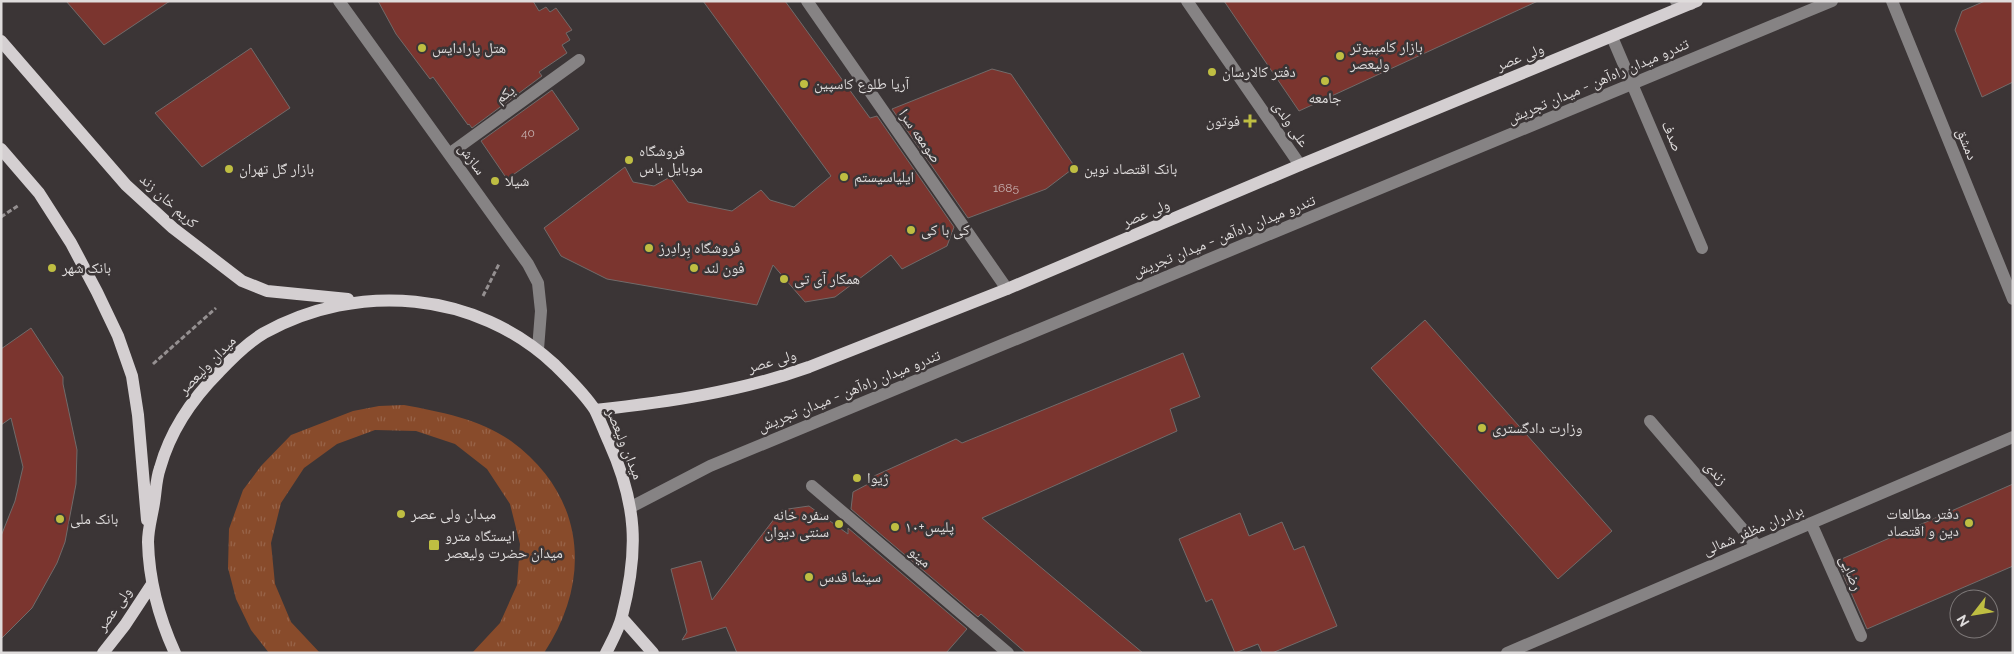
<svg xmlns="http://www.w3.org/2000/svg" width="2014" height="654" font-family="Raleway,'Noto Naskh Arabic',sans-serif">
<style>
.grass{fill:url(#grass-tufts)}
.building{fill:#7b352f;stroke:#716b6a}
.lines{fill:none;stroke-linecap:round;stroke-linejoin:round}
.path{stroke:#959091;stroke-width:3;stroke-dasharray:5 2.5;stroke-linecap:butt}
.minor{stroke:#868384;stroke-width:12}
.major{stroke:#d4cfd1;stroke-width:12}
.poi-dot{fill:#bfbe42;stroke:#3b3536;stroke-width:2}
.labels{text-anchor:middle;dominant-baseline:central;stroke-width:5;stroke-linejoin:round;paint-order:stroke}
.number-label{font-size:12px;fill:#c6b2b1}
.poi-label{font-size:15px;fill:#dfdcdc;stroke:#3b3536;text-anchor:start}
.street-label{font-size:15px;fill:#dfdcdc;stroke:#3b3536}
</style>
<defs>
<pattern id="grass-tufts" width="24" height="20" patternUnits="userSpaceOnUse" patternTransform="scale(1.25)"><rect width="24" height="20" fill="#884b2b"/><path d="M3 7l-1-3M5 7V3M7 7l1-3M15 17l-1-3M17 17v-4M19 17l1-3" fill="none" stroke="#986449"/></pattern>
</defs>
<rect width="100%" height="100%" fill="#3b3536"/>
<path class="grass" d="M404,405C441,412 480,419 511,441C585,495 593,579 544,653H472L500,623L517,585L520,544L510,504L487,469L455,444L416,431L375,430L337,444L304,468L281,503L271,543L275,584L291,622L320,653H269L251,630L236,599L228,568L229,529L243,490L261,466L291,435L353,411L379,406Z"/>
<path class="building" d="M66,1H170L104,45Z
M378,1H533L539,11L546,7L550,12L556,8L572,30L566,33L570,40L562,45L567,53L539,72L542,76L472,128L469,124L468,125L433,77L430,79L396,34Z
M703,1H785L870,118L877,116L954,227L947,246L902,269L891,255L835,297L805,302L773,265L757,305L607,279L561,256L544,228L625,167L633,182L654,186L670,177L688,202L732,211L761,190L770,200L794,207L831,176Z
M1224,1H1538L1299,111Z
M1985,1H2013V82L1982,97L1955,30L1962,11Z
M251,48L290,108L202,167L155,113Z
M992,69L1011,74L1075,167L1046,189L968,218L892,109Z
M552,90L579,129L507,179L481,141Z
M1425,320L1612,531L1558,579L1371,368Z
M31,328L63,377V384L77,450L76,484L65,542L57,563L32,608L1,639V536L15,501L23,467L11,418L1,425V349Z
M1183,353L1200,397L1170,409L1177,431L982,518L1143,653H1026L981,614L978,617L851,509L853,492L870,483L874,476L956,439L962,443Z
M2013,484V566L1867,629L1837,561Z
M809,506L848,534V528L967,629L946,653H737L726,627L682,640L687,632L671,569L701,561L712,600L781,510Z
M1240,513L1249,536L1282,522L1294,550L1304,546L1337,626L1272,653H1262L1258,644L1235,653L1212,599L1206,602L1179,539Z"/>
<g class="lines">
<path class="path" d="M1,217L19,205
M483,296L499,264
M153,364L216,308"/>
<path class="minor" d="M339,1L528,264L538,283L541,311L538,349
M807,1L1007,289
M1187,1L1300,165
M1676,1L1691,4
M1892,1L2013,299
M1612,37L1702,248
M449,154L579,60
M1650,421L1757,546
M812,486L1008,653
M631,507L710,466L1832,1
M1811,523L1861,636
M1507,653L2013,437"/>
<path class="major" d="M1,41L126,185L173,228L242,281L267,291L348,299
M1,149L39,193L71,243L97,292L118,336L132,376L138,415L147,520
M595,410C668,402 739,392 809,367L1007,289L1300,165L1697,1
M622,618L653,653
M103,653L125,625L152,584
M175,653C159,618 149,581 148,542C148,529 152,516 154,503C156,491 156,479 160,468C170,432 192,399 219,372C232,358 247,343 264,333C358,281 476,291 555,365C569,379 584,393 595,410C600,420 604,431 609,442C637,504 639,550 622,616C619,629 612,641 606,653"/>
</g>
<g class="poi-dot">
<circle cx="422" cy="48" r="5"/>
<circle cx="1340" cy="56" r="5"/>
<circle cx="1212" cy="72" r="5"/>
<circle cx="1325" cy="81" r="5"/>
<circle cx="804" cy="84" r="5"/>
<path d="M1247.5 113.5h5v5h5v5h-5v5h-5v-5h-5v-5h5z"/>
<circle cx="629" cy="160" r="5"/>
<circle cx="229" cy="169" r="5"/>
<circle cx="1074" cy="169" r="5"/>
<circle cx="844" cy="177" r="5"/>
<circle cx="495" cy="181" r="5"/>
<circle cx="911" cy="230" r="5"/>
<circle cx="649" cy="248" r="5"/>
<circle cx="52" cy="268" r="5"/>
<circle cx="694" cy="268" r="5"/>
<circle cx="784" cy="279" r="5"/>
<circle cx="1482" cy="428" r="5"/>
<circle cx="857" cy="478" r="5"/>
<circle cx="401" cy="514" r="5"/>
<circle cx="60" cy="519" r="5"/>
<circle cx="1969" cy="523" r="5"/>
<circle cx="839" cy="524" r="5"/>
<circle cx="895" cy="527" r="5"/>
<rect x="428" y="539" width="12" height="12" rx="2.5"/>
<circle cx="809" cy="577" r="5"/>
</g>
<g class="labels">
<g class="number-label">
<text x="528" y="133">40</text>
<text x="1006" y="188">1685</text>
</g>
<g class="poi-label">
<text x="1350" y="47">بازار کامپیوتر<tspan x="1350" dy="17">ولیعصر</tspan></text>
<text x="432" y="48">هتل پارادایس</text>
<text x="1222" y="72">دفتر کالارسان</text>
<text x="814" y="84">آریا طلوع کاسپین</text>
<text x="1325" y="98" text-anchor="middle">جامعه</text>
<text x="1240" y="121" text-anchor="end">فوتون</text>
<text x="639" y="151">فروشگاه<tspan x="639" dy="17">موبایل یاس</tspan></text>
<text x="239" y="169">بازار گل تهران</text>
<text x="1084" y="169">بانک اقتصاد نوین</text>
<text x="854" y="177">ایلیاسیستم</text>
<text x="505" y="181">شیلا</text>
<text x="921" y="230">کی با کی</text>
<text x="659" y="248">فروشگاه بِرادِرز</text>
<text x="62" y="268">بانک شهر</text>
<text x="704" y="268">فون لند</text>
<text x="794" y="279">همکار آی تی</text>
<text x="1492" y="428">وزارت دادگستری</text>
<text x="867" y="478">ژیوا</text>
<text x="411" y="514">میدان ولی عصر</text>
<text x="1959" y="514" text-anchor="end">دفتر مطالعات<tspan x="1959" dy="17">دین و اقتصاد</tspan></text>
<text x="829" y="515" text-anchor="end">سفره خانه<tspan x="829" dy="17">سنتی دیوان</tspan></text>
<text x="70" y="519">بانک ملی</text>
<text x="905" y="527">پلیس+۱۰</text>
<text x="445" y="536">ایستگاه مترو<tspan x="445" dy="17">میدان حضرت ولیعصر</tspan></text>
<text x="819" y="577">سینما قدس</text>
</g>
<g class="street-label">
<text transform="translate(1520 57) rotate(-22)">ولی عصر</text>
<text transform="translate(1598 81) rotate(-23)">تندرو میدان راه‌آهن - میدان تجریش</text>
<text transform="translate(505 94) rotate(-36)">یکم</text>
<text transform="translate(1291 124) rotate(56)">علی ولدی</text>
<text transform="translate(920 136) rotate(55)">صومعه سرا</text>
<text transform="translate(1672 136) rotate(67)">صدف</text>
<text transform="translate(1967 144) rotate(68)">دمشق</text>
<text transform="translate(472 159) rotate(54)">سازش</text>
<text transform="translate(169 201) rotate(42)">کریم خان زند</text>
<text transform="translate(1146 213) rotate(-23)">ولی عصر</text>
<text transform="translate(1224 236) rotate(-22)">تندرو میدان راه‌آهن - میدان تجریش</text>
<text transform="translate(772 361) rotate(-16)">ولی عصر</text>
<text transform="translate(207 365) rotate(-46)">میدان ولیعصر</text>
<text transform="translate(849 391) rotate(-22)">تندرو میدان راه‌آهن - میدان تجریش</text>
<text transform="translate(625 444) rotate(68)">میدان ولیعصر</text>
<text transform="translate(1716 473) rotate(49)">زندی</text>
<text transform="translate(1753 530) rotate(-23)">برادران مظفر شمالی</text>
<text transform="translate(920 557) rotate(40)">مینو</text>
<text transform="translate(1851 573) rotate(67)">رضایی</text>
<text transform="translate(114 609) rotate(-55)">ولی عصر</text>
</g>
</g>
<rect width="2014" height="654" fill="none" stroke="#dfdcdc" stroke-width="5"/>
<g transform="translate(1974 614) rotate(239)"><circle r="24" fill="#3b3536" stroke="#7d7878"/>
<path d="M0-4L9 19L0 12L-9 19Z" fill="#bfbe42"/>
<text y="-8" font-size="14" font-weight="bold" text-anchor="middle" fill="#dfdcdc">N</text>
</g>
</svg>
